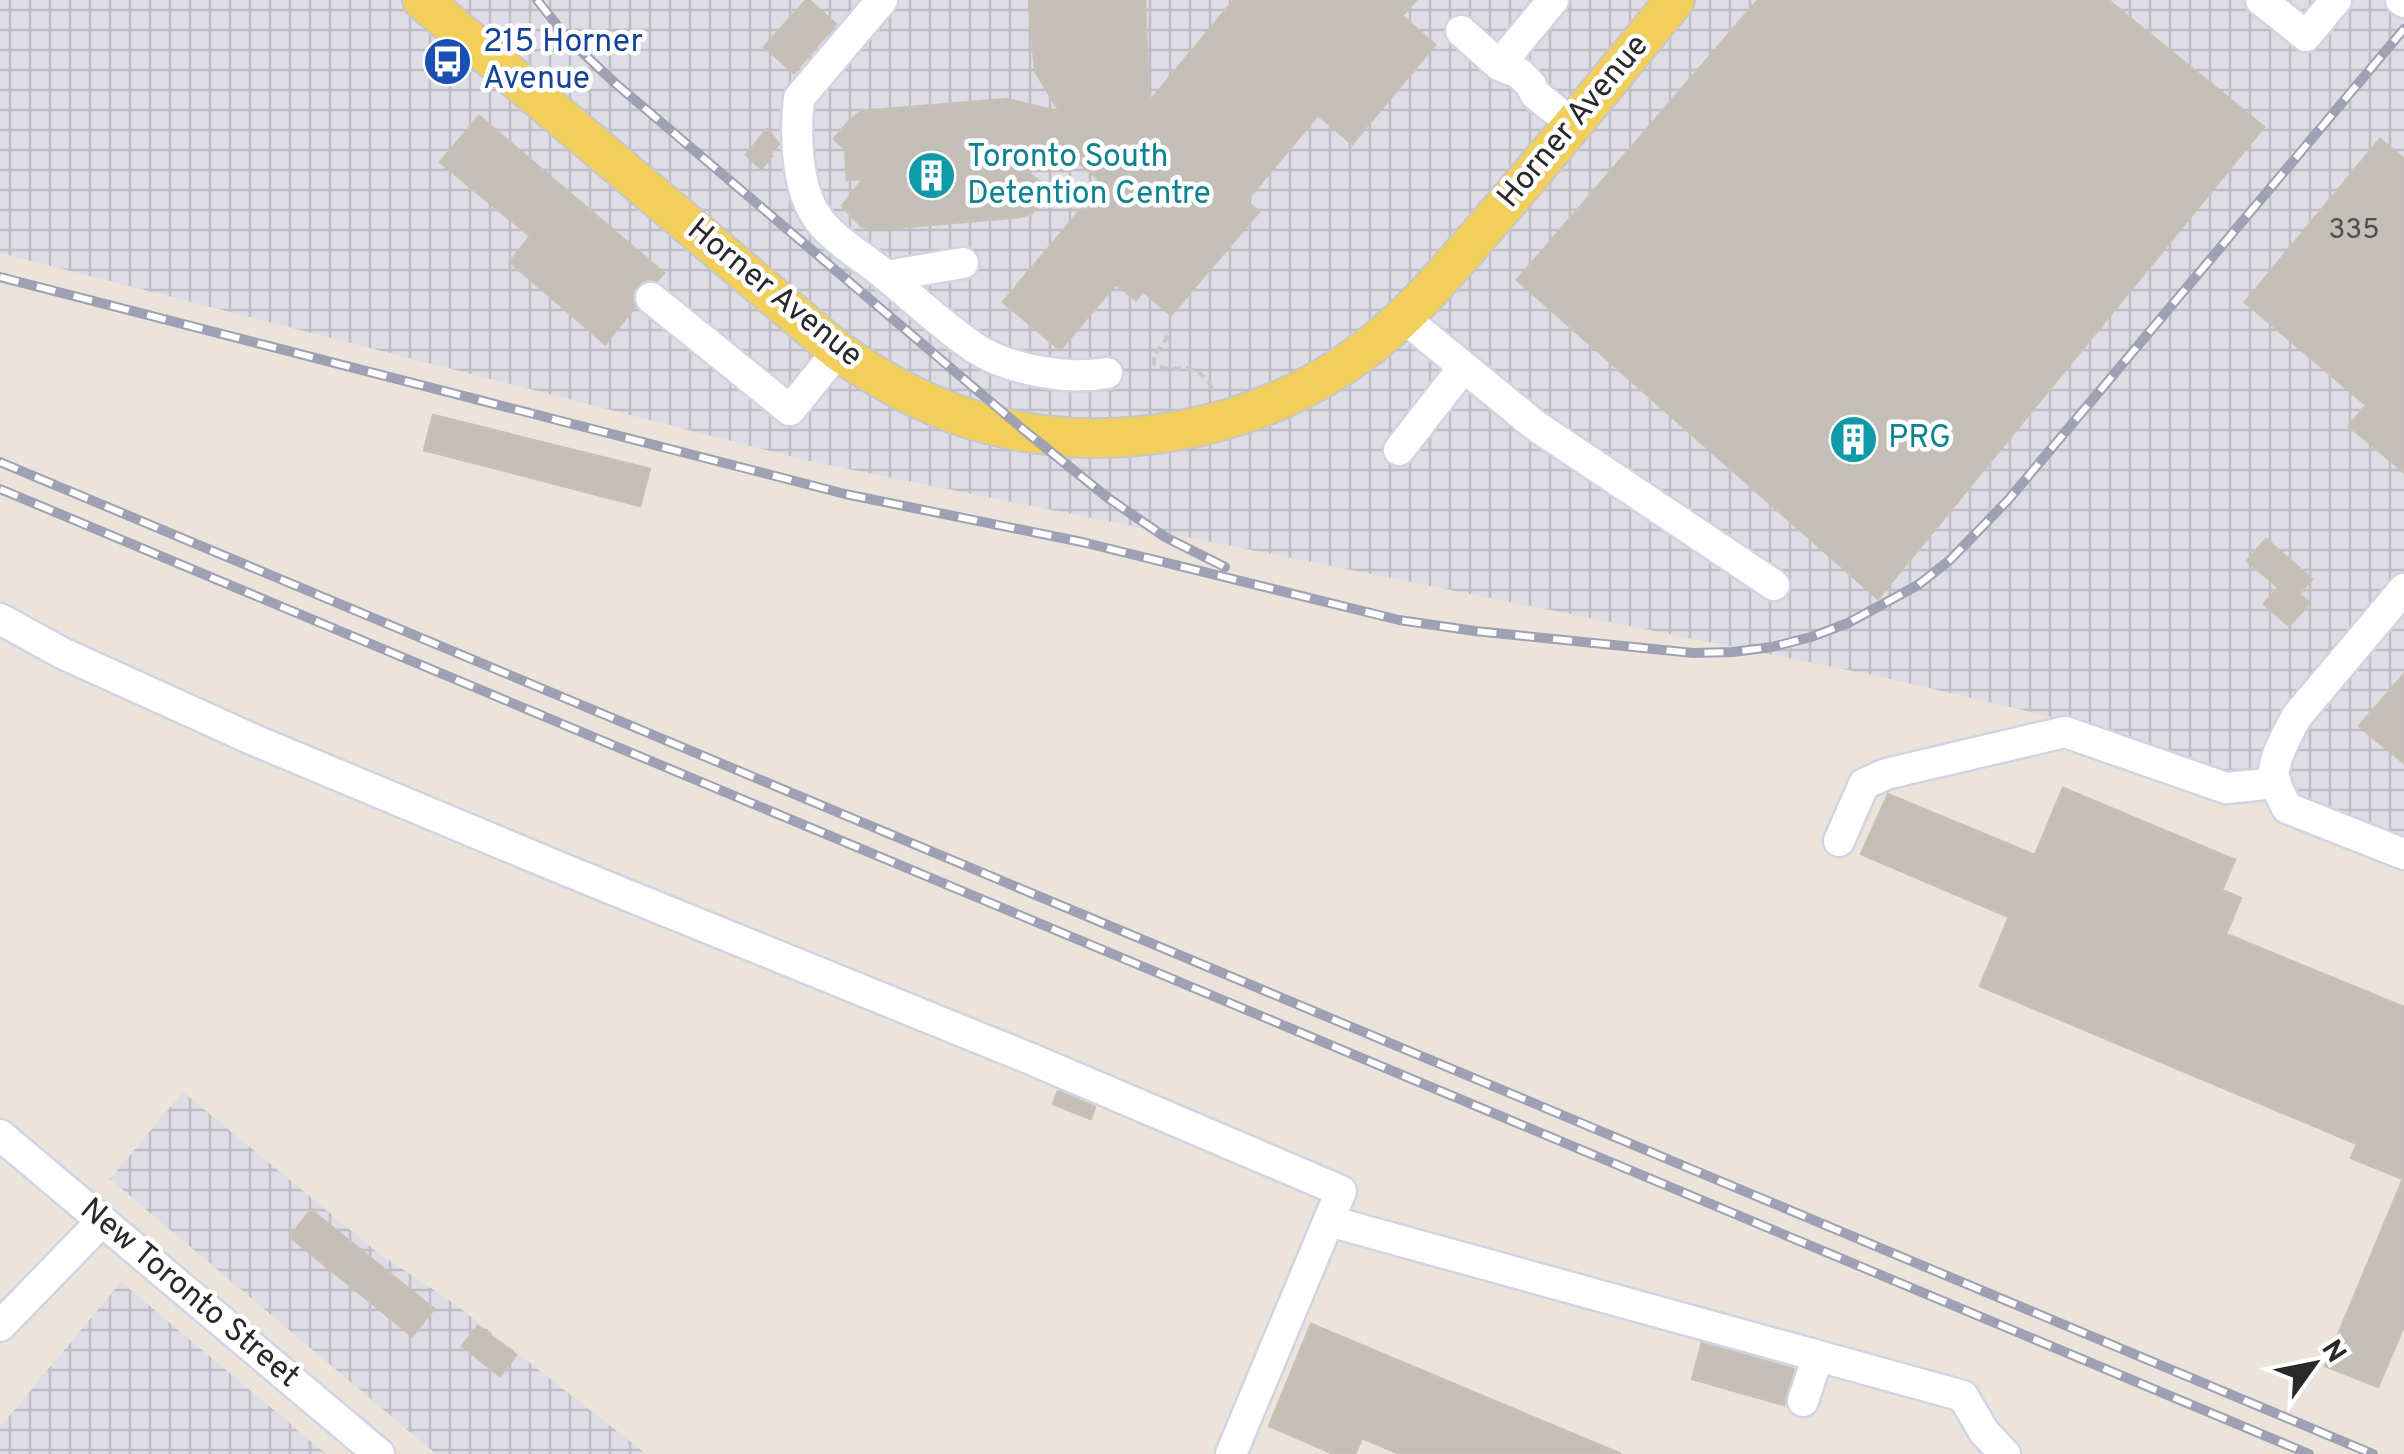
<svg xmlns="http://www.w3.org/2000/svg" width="2404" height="1454" font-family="Overpass,sans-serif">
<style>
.industrial{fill:url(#industrial-grid)}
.building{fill:#c4beb8;stroke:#c7c0b5;stroke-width:2.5}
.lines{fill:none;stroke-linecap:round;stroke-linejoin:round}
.minor-casing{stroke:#d0d4e3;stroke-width:35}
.major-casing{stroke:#c7c7c7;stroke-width:42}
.path{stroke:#c7c7c7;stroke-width:4;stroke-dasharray:8 5;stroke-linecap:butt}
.minor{stroke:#fff;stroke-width:30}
.major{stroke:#f2ce5a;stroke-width:38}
.rail-casing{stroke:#9ea1b4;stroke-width:10}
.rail{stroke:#fff;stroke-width:6;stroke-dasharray:19;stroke-linecap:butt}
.labels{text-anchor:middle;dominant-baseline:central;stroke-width:9;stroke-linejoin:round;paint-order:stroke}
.number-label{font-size:28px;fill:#504e4d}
.transit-label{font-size:32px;fill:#164399;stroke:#fff;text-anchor:start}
.street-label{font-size:32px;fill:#292929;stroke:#fff}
.culture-label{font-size:32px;fill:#0d838f;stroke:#fff;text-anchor:start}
</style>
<defs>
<pattern id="industrial-grid" width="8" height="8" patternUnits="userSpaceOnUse" patternTransform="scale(2.5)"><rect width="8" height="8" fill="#dedce4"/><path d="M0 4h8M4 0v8" fill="none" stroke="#bebdc4"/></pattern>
</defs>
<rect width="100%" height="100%" fill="#ece4db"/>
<path class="industrial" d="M0,0H2404V842L2069,721L1873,675L813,462L0,253Z
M183,1092L377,1252L456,1305L646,1454H436L110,1179Z
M121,1282L326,1454H0V1427Z"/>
<path class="building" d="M806,0H809L836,24L794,73L764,47Z
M1029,0H1145L1149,102L1234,0H1416L1402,16L1435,45L1352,144L1318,115L1246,201L1259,212L1171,315L1143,291L1136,300L1116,284L1060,350L1003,302L1082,208L1086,211L1107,187L1078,162L1070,171H1026L1051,190L1032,213L1021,217L872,230L861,226L842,206L863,179L847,180L845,149L834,139L850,120L862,111L1007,99L1060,112L1035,71Z
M1758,0H2108L2264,127L1878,599L1517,280Z
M479,116L664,273L657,281L645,280L637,286L632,296L635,307L605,344L510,262L530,236L440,162Z
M767,129L779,144L770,154L772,156L761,169L746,155Z
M2380,139L2404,159V472L2349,426L2366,405L2245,302Z
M433,415L650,469L640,506L424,450Z
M2266,539L2312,579L2299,594L2310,603L2289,626L2264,604L2278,587L2247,561Z
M2404,674V763L2359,726Z
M2063,788L2235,860L2222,890L2241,898L2226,934L2404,1007V1326L2378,1387L2325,1366L2403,1179L2351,1158L2357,1144L1980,986L2009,917L1861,854L1888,794L2035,855Z
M1058,1091L1095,1107L1091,1119L1053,1104Z
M311,1210L434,1309L412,1336L290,1237Z
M1311,1324L1621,1454H1400L1362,1438L1355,1454H1334L1269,1426Z
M478,1326L516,1355L500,1376L462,1346Z
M1702,1343L1794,1369L1784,1405L1692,1379Z"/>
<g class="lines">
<defs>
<path id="minor" d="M882,0L799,98C795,133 796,187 817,217C830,237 861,256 880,271C911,296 942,326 975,348C1009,370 1068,380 1107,373
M2261,0L2306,36L2336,0
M2401,0L2404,2
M1461,31L1499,65L1519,73L1531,85L1535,94L1573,124
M1499,65L1553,0
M886,276L963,263
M651,298L790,410L838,351
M1404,318L1536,426L1774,585
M1399,450L1463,368
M2404,589L2297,716C2289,731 2272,760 2274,777C2276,788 2282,798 2287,808L2404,854
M0,619L62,653L254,740L563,869L1031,1059L1341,1191L1231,1454
M1839,841L1864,784L1886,774L2065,732L2226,788L2276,783
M0,1135L379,1454
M1329,1221L1963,1396L1984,1432L2005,1454
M0,1326L102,1221
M1803,1401L1818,1356"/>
<path id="major" d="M422,0L838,351C879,380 925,405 973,420C1105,460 1260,432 1369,347C1415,311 1452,266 1490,222C1554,149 1614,74 1675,0"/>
</defs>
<use href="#minor" class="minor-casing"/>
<use href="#major" class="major-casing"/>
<path class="path" d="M1168,336L1154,356V364C1178,377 1192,355 1212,388"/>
<use href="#minor" class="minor"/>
<use href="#major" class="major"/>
<defs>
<path id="rail" d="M537,0L568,39L616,84L1025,431L1108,498L1165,537L1225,567
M0,277L845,494L1082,542L1399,620L1475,631L1693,653L1733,652L1772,647L1811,637L1848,623L1918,585L1950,560L2009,499L2404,29
M0,462L2373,1454
M0,489L2309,1454"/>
</defs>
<use href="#rail" class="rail-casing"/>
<use href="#rail" class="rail"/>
</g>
<defs>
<symbol id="bus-disc" viewBox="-11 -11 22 22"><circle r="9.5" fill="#1a4fb4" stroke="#fff"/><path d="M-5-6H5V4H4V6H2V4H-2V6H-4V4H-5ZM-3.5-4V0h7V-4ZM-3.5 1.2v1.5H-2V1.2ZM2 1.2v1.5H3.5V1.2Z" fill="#fff"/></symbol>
<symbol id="building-disc" viewBox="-11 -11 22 22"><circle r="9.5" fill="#0f9aa8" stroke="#fff"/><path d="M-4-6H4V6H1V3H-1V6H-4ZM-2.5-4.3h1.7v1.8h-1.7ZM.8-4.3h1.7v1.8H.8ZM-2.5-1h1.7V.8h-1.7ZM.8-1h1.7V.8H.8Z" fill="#fff"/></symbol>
</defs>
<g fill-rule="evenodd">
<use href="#bus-disc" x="420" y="34" width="55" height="55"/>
<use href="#building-disc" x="904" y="148" width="55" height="55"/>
<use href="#building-disc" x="1826" y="412" width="55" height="55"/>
</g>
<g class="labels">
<g class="number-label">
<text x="2354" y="231">335</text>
</g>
<g class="transit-label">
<text x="483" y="43">215 Horner<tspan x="483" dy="37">Avenue</tspan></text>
</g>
<g class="street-label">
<text transform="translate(1574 122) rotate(-50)">Horner Avenue</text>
<text transform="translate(774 294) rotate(39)">Horner Avenue</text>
<text transform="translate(189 1294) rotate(40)">New Toronto Street</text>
</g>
<g class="culture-label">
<text x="967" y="158">Toronto South<tspan x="967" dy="37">Detention Centre</tspan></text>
<text x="1888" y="439">PRG</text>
</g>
</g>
<g transform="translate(2314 1364) rotate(57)" stroke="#ffffff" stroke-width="8" paint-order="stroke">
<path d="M0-8L18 38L0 25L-18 38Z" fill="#292929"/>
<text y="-15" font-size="28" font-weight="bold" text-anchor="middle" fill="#292929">N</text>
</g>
</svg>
